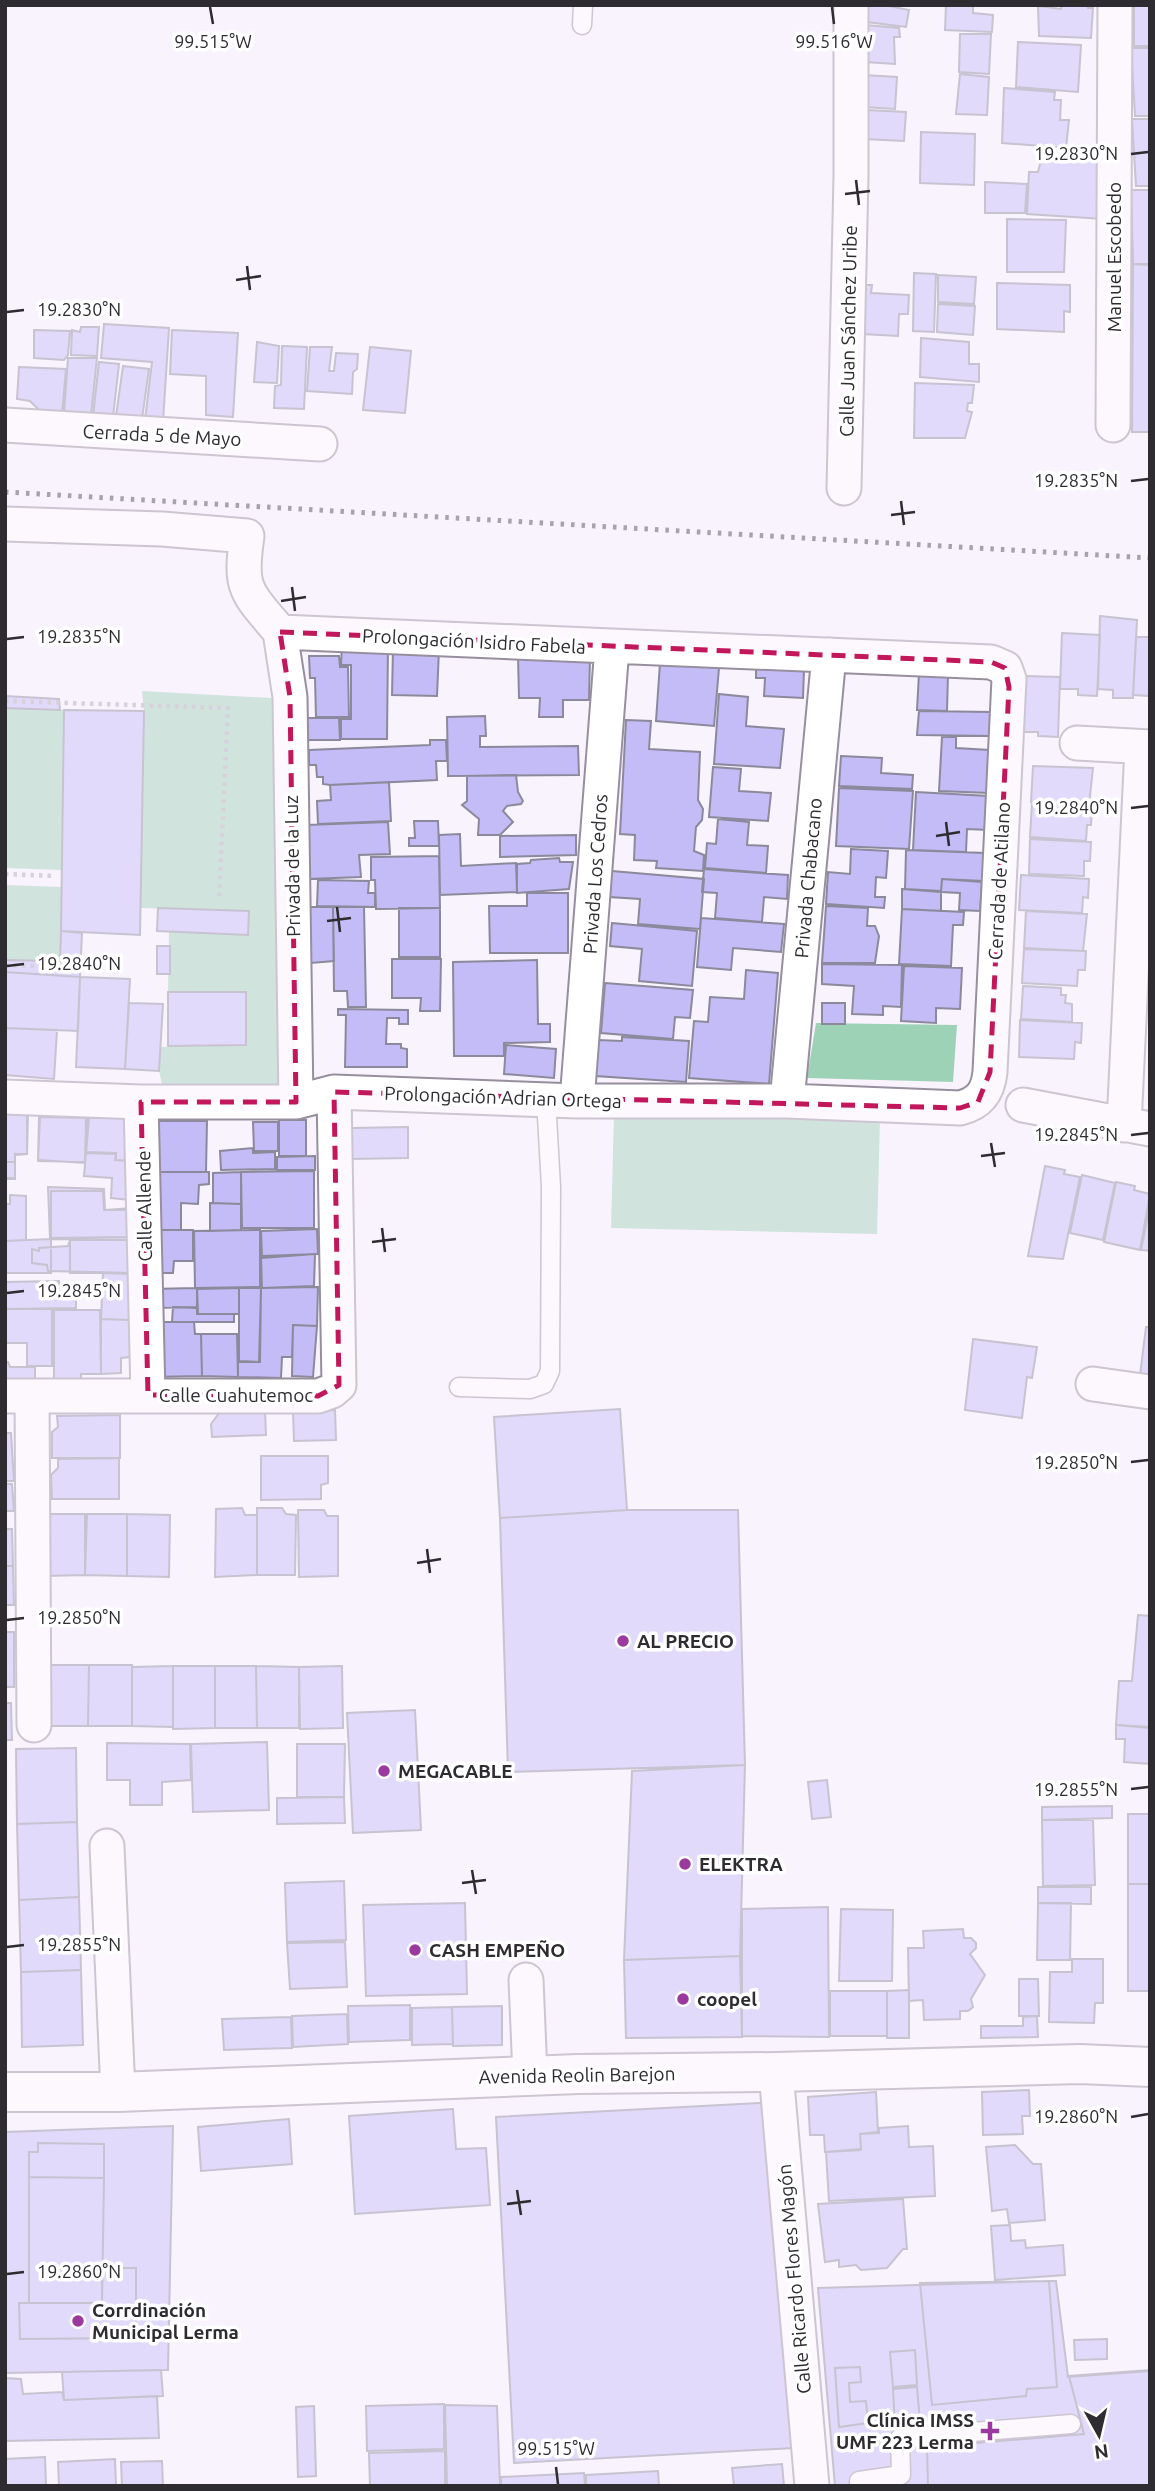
<svg xmlns="http://www.w3.org/2000/svg" width="1155" height="2491" font-family="Ubuntu,sans-serif">
<style>
.green{fill:#9ed2b7}
.building{fill:#c4bcf7;stroke:#8b899b;stroke-width:2}
.lines{fill:none;stroke-linecap:round;stroke-linejoin:round}
.service-casing{stroke:#978e9e;stroke-width:21}
.minor-casing{stroke:#978e9e;stroke-width:37}
.secondary-casing{stroke:#978e9e;stroke-width:42}
.path{stroke:#ada8b1;stroke-width:4.5;stroke-dasharray:3.5 5;stroke-linecap:butt}
.service{stroke:#fff;stroke-width:18}
.minor{stroke:#fff;stroke-width:33}
.secondary{stroke:#fff;stroke-width:38}
.rail{stroke:#454148;stroke-width:5;stroke-dasharray:3.5 7;stroke-linecap:butt}
.marked{fill:none;stroke:#c2185b;stroke-width:5;stroke-dasharray:14 9;stroke-linejoin:round}
.ticks{fill:none;stroke:#2e2b31;stroke-width:2.5}
.poi-dot{fill:#9c399e;stroke:#fff;stroke-width:2.5}
.labels{text-anchor:middle;dominant-baseline:central;stroke-width:7;stroke-linejoin:round;paint-order:stroke}
.street-label{font-size:19px;fill:#2e2b31;stroke:#fff}
.poi-label{font-size:19px;font-weight:bold;fill:#2e2b31;stroke:#fff;text-anchor:start}
.ticks-label{font-size:18px;text-anchor:middle;fill:#2e2b31;stroke:#fff;stroke-width:7;stroke-linejoin:round;paint-order:stroke}
</style>
<rect width="100%" height="100%" fill="#f9f3fe"/>
<path class="green" d="M142,691L272,698L280,1087L162,1084L159,1071L161,1047L246,1044L245,992H168L169,932L248,935L249,911L140,908L144,711Z
M5,708L64,710L61,870L5,868Z
M5,885L62,887L60,961L5,960Z
M816,1023L957,1025L953,1082L807,1078Z
M614,1113L880,1119L877,1234L611,1228Z"/>
<path class="building" d="M867,5H884L909,10L906,27L867,22Z
M946,5H973V13L993,15L992,32L945,30Z
M1062,5H1087L1088,8H1093L1091,38L1039,36L1038,6L1061,9Z
M1134,5H1150V46H1134Z
M865,25L899,28L900,37H894L895,64L865,62Z
M960,34H991L989,74L959,72Z
M1018,42L1081,45L1078,92L1016,87Z
M1131,48H1150V116H1135Z
M960,74L989,77L987,115L956,114Z
M864,75L897,77L895,109L864,107Z
M1004,88L1055,92L1054,100H1061L1060,120H1069L1066,148L1002,143Z
M866,110L906,112L904,141L864,139Z
M1132,119H1150V186H1136Z
M921,132L975,134L974,185L920,183Z
M1042,156L1104,158L1103,219L1027,214L1029,172H1038Z
M985,182L1027,184L1025,213H985Z
M1131,190H1150V264H1133Z
M1007,219L1066,220L1064,272H1007Z
M1133,264L1150,265V432H1132Z
M914,273L936,274L934,332L913,331Z
M938,275L976,277L974,304L938,302Z
M997,283L1070,285V312L1064,311V332L997,329Z
M863,285H872L871,293L909,295L908,314H899L898,336L862,334Z
M938,304L975,306L973,335L937,332Z
M104,324L169,328L163,422L145,420L152,362L101,358Z
M81,327H99L97,356L71,355L72,330L80,332Z
M34,330L70,331L68,355L64,360L34,358Z
M172,330L238,333L233,417L206,415V376L170,374Z
M921,338L969,342V364H979V382L920,377Z
M257,342L279,346L277,383L254,382Z
M282,346L307,347L304,409L274,408L275,386L281,385Z
M310,347H332L329,371H334L336,353L358,354L357,369L353,372L352,394L307,391Z
M370,347L411,351L405,413L363,410Z
M68,358H97L91,415L64,413Z
M99,362L119,364L113,417L93,416Z
M123,366L149,369L142,419L116,416Z
M19,367L66,369L62,414L41,412L30,401L17,399Z
M915,383L974,385L972,403H968L967,411L972,412L965,438H914Z
M1100,616L1137,620L1133,698H1113V690L1098,689Z
M1062,633L1100,635L1097,696L1078,695V689H1060Z
M1136,637H1150V700L1149,696L1133,695Z
M342,644L388,645L387,739H341V719H351V665H341Z
M393,648L439,649L437,696L392,695Z
M309,656H339L340,667H348L349,717H316L315,678H310Z
M518,656H590L589,700H563V717H539L540,698H519Z
M660,663L719,668L714,726L656,721Z
M756,667L804,670L803,698L764,696L765,678H756Z
M919,673L948,674L947,711L917,710Z
M1024,676L1060,677L1058,737L1038,736V732H1023Z
M719,694L748,697L746,726L784,729L780,768L714,764Z
M5,696L59,699L60,710L5,708Z
M64,710L144,711L140,935L61,931Z
M919,711L992,712V736L917,735Z
M485,716L486,736H480V747L578,746L579,775L448,776L447,717Z
M302,718H339L340,740H302Z
M626,720L651,721L649,749L700,752L698,800L703,809L702,820L696,827L694,851L704,855L703,871L656,868L657,861L634,860L635,835L620,834Z
M942,737H956V748L990,750L989,793L939,791Z
M430,740H446L447,761H436L437,780L330,785L323,784V777H317L316,765H309V750L430,745Z
M841,756L882,758L881,773L913,775L912,789L839,786Z
M1033,766L1093,768L1089,805L1031,802Z
M713,767L741,769L739,791L771,793L768,821L709,817Z
M516,775L518,792L523,801L521,804L507,806L503,811L513,822L500,835H478L479,819L462,805L467,801V776Z
M389,782L391,821L318,824L317,801L331,800L330,785Z
M839,788L913,791L909,849L836,846Z
M916,792L989,796L988,830L967,829L966,852L913,850Z
M1032,803L1092,806L1091,825H1087L1086,841L1030,837Z
M718,819L749,822L747,845L768,846L766,873L705,868L707,843L716,844Z
M414,821H438L439,846H409V838H415Z
M388,822L390,854L359,855L361,877L308,879L306,825Z
M460,834L461,866L516,863L517,892L440,895L439,835Z
M576,835V855L500,857V836Z
M1030,839L1091,842L1090,861H1084V876L1029,874Z
M851,849L888,851L886,878L876,877L875,897H885L884,908L826,904L828,872L850,874Z
M906,850L985,853L984,881L942,879L941,891L905,889Z
M439,856L440,908L376,909L375,880H371V857Z
M559,858L560,862H573L569,889L517,893V864L530,863L531,860Z
M704,869L788,875L787,899L764,897L762,922L715,918L717,893L702,892Z
M612,871L704,879L700,929L638,924L640,899L609,897Z
M1021,875L1089,879L1088,898L1083,897L1082,913L1019,910Z
M942,879L982,882L980,911L959,910L960,893L941,892Z
M318,880L369,881L368,893H375V907L317,906Z
M902,889L941,892V911L902,909Z
M527,893H568V953H490L489,906H527Z
M826,906L868,908L867,926H875L879,936L875,963H822Z
M309,907H333L334,961L311,963Z
M333,907H364L366,1007H348L347,991H334Z
M158,908L249,911L248,935L157,931Z
M399,908H440V957H399Z
M902,909L964,912L963,925H953L951,966L899,964Z
M1026,911L1087,914L1083,951L1024,948Z
M701,918L784,924L781,952L733,948L731,970L697,967Z
M612,923L697,931L692,986L639,981L642,949L610,946Z
M61,931L82,933L80,977L5,972V960L60,961Z
M157,946H170V974H157Z
M1024,949L1086,951L1085,970H1078L1077,986L1022,983Z
M392,959H441L440,1011H420L421,998H392Z
M537,960L538,1024H550V1042L504,1043V1056H454L453,962Z
M822,964L902,965L901,1007L883,1006V1015L852,1014L854,986L822,984Z
M904,966L962,968L960,1009L936,1008V1023L901,1021Z
M746,970L778,973L769,1084L689,1078L694,1021L708,1022L710,997L744,999Z
M5,972L80,977L78,1031L5,1028Z
M80,977L130,979L125,1069L76,1067Z
M605,983L693,990L690,1018L675,1017L673,1039L601,1033Z
M1023,986L1061,988V995H1066L1065,1003L1072,1004V1022L1021,1019Z
M168,992H246V1045L168,1046Z
M129,1003L163,1004L159,1071L125,1069Z
M822,1003H845V1024H822Z
M338,1009L408,1010V1024H399V1018H387L386,1044H401V1048L407,1049V1067H345L346,1015H338Z
M1020,1020L1082,1023L1081,1043L1075,1042L1074,1059L1019,1057Z
M5,1028L57,1030L54,1079L5,1075Z
M622,1037L689,1041L686,1082L595,1076L598,1040L622,1041Z
M506,1045L556,1049L554,1078L504,1074Z
M5,1112H28L27,1154H15V1162H5Z
M5,1114H27V1154L15,1155V1179H5Z
M40,1116L86,1117L85,1162L38,1161Z
M39,1117L88,1118L85,1163L38,1160Z
M86,1117L134,1119L131,1161L116,1160V1153L86,1152Z
M89,1118H134L133,1161L115,1160L116,1154L86,1153Z
M279,1120H306V1156H279Z
M156,1121H207L206,1172H155Z
M253,1122H278V1151H254Z
M408,1127V1158L350,1159L351,1128Z
M253,1148V1153L275,1152V1169L221,1170L220,1151Z
M86,1152L116,1153V1160L131,1161L130,1200L111,1198L112,1178L84,1176Z
M315,1156V1170H277V1157Z
M5,1162H15V1178H5Z
M1045,1166L1065,1170L1064,1174L1080,1177L1063,1259L1028,1256Z
M314,1171V1228H242L241,1172Z
M155,1172H209V1184L199,1185L198,1204L181,1203V1230H156Z
M241,1172V1204L213,1203V1173Z
M1082,1175L1115,1183L1103,1240L1070,1233Z
M1116,1182L1135,1186L1134,1190L1150,1194L1140,1250L1104,1242Z
M48,1187L104,1189L105,1210L131,1208L129,1237L50,1238Z
M51,1191H103L104,1210H131V1240L51,1239Z
M10,1195L26,1196V1241H5V1204H10Z
M210,1203L241,1204V1230L210,1231Z
M1150,1206V1251L1141,1250Z
M317,1229L318,1254L262,1256L261,1231Z
M150,1230H193V1261H174L173,1273H150Z
M260,1230V1287L195,1288L194,1231Z
M51,1239V1273H5V1241Z
M70,1240H136L134,1273L48,1271L47,1265L32,1263V1249L39,1251V1248L68,1246Z
M70,1240H131L134,1273H70Z
M315,1254L314,1286L262,1288L261,1258Z
M103,1273L132,1274L130,1320L101,1319Z
M59,1281V1299H76V1308L5,1309V1282Z
M318,1287L317,1326L293,1325L292,1357H282L281,1378L238,1377V1362H260L261,1288Z
M195,1288L197,1289V1307L152,1308V1289Z
M239,1288H261L259,1362L239,1361Z
M239,1288V1314H198L197,1289Z
M173,1307L197,1308V1314H234V1322H172Z
M5,1309H52V1366H27V1343H5Z
M54,1310H100L101,1374H81V1383H54Z
M101,1319L130,1320V1357L121,1358V1373L101,1374Z
M150,1322H194L195,1334H201L202,1376L150,1377Z
M293,1325L317,1326L313,1377L292,1376Z
M1146,1327H1150V1384L1139,1383Z
M201,1334H237L238,1377L202,1376Z
M973,1339L1037,1347L1032,1378L1027,1377L1022,1418L965,1410Z
M5,1362H8L10,1367H35V1383H5Z
M620,1409L627,1510L500,1518L494,1417Z
M335,1410L336,1440L294,1441L293,1411Z
M265,1411L266,1435L212,1437L211,1424L220,1412Z
M120,1415V1458H52V1432L58,1427L57,1416Z
M5,1433H11L14,1481H5Z
M261,1456H328V1483L321,1485V1499L261,1500Z
M119,1458V1499H52L51,1475L58,1468V1459Z
M5,1484H12L14,1511H5Z
M242,1508L245,1515H257V1575L215,1577L216,1509Z
M257,1508H282L286,1514L296,1515L295,1575H257Z
M298,1510H324L327,1516H338V1576L299,1577Z
M627,1510H738L745,1765L508,1772L500,1518Z
M45,1514H85V1575L44,1576Z
M87,1514H127V1576L85,1575Z
M127,1514L170,1515L169,1577L127,1576Z
M5,1529H12L13,1566H5Z
M5,1566H13L14,1605H5Z
M1138,1615L1150,1616V1727L1116,1725L1119,1681H1132Z
M5,1632H14V1687H5Z
M48,1665H89L88,1726H47Z
M89,1665H132V1726H88Z
M173,1666H215V1728L173,1729Z
M173,1666V1727L132,1726V1667Z
M215,1666H256L257,1728H215Z
M256,1666L299,1667V1728H257Z
M342,1666L343,1728L300,1729L299,1667Z
M5,1703H11L12,1740H5Z
M415,1710L421,1830L353,1833L347,1713Z
M1116,1725L1150,1728V1764L1124,1762L1125,1739H1116Z
M267,1742L269,1810L193,1812L191,1744Z
M107,1743L190,1744L191,1780L162,1782V1805H130V1780H107Z
M297,1744H345L344,1797H297Z
M76,1748L77,1822L17,1824L16,1749Z
M745,1765L740,1956L624,1960L632,1771Z
M827,1780L831,1817L812,1819L808,1782Z
M344,1797L345,1823L277,1824V1798Z
M1112,1806V1818L1042,1820V1807Z
M1128,1814H1150V1884H1128Z
M1042,1820H1093L1095,1885L1043,1886Z
M77,1822L79,1897L19,1900L17,1824Z
M344,1881L346,1940L287,1942L285,1883Z
M1128,1884H1150V1991H1128Z
M1038,1887H1091V1904L1038,1903Z
M79,1897L81,1970L21,1972L19,1900Z
M465,1903L467,1994L366,1996L363,1905Z
M1038,1903H1071L1070,1960H1037Z
M828,1907L829,2037L742,2036V1909Z
M841,1909L893,1910L892,1981H839Z
M963,1929L964,1938H971L976,1943V1948L970,1954L985,1975L971,1999L973,2007L968,2011H960V2019L924,2020L923,2000L909,2001L908,1948H924L923,1931Z
M345,1942L347,1987L290,1989L287,1943Z
M740,1956L742,2037L626,2038L624,1960Z
M1072,1959H1103V2003H1095L1094,2023L1049,2022L1050,1972H1072Z
M81,1970L83,2045L22,2047L21,1972Z
M1019,1979H1038L1039,2016H1019Z
M909,1990V2038H887V1991Z
M830,1991H887V2036H830Z
M410,2005V2040L349,2042L348,2006Z
M502,2006V2045L453,2046L452,2007Z
M452,2007L453,2044L412,2045V2008Z
M347,2014L348,2044L293,2047L292,2016Z
M1037,2016L1038,2037L981,2038V2026H1023V2017Z
M291,2017L292,2048L224,2050L222,2019Z
M1029,2090L1030,2116H1022L1023,2134L983,2135L982,2092Z
M876,2092L878,2132L860,2134L861,2149L825,2152L824,2135H810L808,2097Z
M776,2102L794,2448L514,2463L496,2117Z
M453,2109L456,2149L486,2148L490,2205L355,2214L349,2116Z
M289,2119L292,2164L201,2171L198,2127Z
M173,2126L168,2370L5,2373V2132Z
M908,2126L909,2147L933,2146L935,2196L829,2201L826,2152L861,2150L860,2134L879,2133V2128Z
M38,2143L104,2144V2178L29,2177V2152H38Z
M1015,2145L1033,2164H1041L1045,2220L1009,2223L1007,2209L992,2211L986,2147Z
M29,2177L104,2178L102,2303H29Z
M903,2199L907,2249H903L887,2268L861,2270L856,2265L839,2267V2260L825,2262L818,2204Z
M1010,2225L1011,2241L1025,2240L1026,2248L1063,2245L1065,2275L995,2280L991,2226Z
M102,2268H136V2338L20,2339L19,2303H102Z
M1049,2281H1056L1068,2377L1150,2371V2486H835L818,2288Z
M1049,2281L1057,2387L1027,2389L1026,2396L932,2405L920,2283Z
M1107,2339V2359L1075,2360L1074,2340Z
M915,2350L917,2385L893,2387L890,2352Z
M860,2367L861,2382L849,2383L850,2402L866,2401L868,2423L839,2427L835,2368Z
M161,2370L163,2396L64,2400L62,2372Z
M1150,2370V2486H928L927,2447L1084,2434L1069,2376Z
M5,2378L21,2379L23,2394L62,2392L64,2400L157,2396L159,2438L5,2441Z
M917,2387L920,2422L895,2424L893,2389Z
M444,2404V2449L367,2451L366,2406Z
M445,2405L497,2406L500,2486H447Z
M314,2406L316,2476L298,2477L296,2407Z
M445,2451V2486H370L369,2453Z
M45,2457L46,2486H5V2459Z
M115,2459L116,2486H59L58,2462Z
M162,2461L163,2486H122L121,2462Z
M782,2464L784,2486H734L732,2468Z
M658,2471L659,2486H586V2475Z
M584,2473L585,2486H501V2477Z"/>
<g class="lines">
<defs>
<path id="service" d="M582,25L583,5
M459,1387L530,1389L544,1384L550,1371L551,1187L546,1099
M859,2486V2481L901,2475L900,2438L1071,2424"/>
<path id="minor" d="M5,425L320,444
M1113,425L1115,5
M844,488L851,176V5
M5,524L162,529L247,536C239,590 246,591 280,632L991,662L1005,668L1009,679L990,1072C988,1092 980,1103 960,1108L787,1101H577L334,1092L296,1102H141L5,1097
M280,632L290,697L296,1102
M1077,743L1150,747
M577,1101L612,647
M787,1101L829,655
M141,1102L148,1395
M1023,1105L1150,1129
M1124,1125L1142,747
M1093,1384L1150,1392
M5,1396H318L332,1391L339,1385L334,1092
M32,1396L34,1725
M107,1846L118,2092
M526,1980L530,2075
M776,2072L812,2486"/>
<path id="secondary" d="M5,2092H118L578,2074L776,2072L1080,2064L1150,2067"/>
</defs>
<use href="#service" class="service-casing"/>
<use href="#minor" class="minor-casing"/>
<use href="#secondary" class="secondary-casing"/>
<path class="path" d="M5,701L228,708L219,901
M5,874L55,876
M5,965L73,967"/>
<use href="#service" class="service"/>
<use href="#minor" class="minor"/>
<use href="#secondary" class="secondary"/>
<path class="rail" d="M5,492L1150,558"/>
</g>
<path d="M0 0H1155V2491H0ZM280,632L991,662L1005,668L1009,687L990,1072L978,1102L960,1108L334,1092L339,1385L318,1396L148,1395L141,1102H296L290,697Z" fill="#f9f3fe" fill-opacity=".55" fill-rule="evenodd"/>
<path class="marked" d="M280,632L991,662L1005,668L1009,687L990,1072L978,1102L960,1108L334,1092L339,1385L318,1396L148,1395L141,1102H296L290,697Z"/>
<path class="ticks" d="M210,7L213,24M832,7L834,24M1131,154L1148,152M856,180L859,205M845,194L870,191M247,266L250,290M236,280L261,276M7,312L24,310M1131,481L1148,479M901,501L904,525M891,515L915,512M292,587L295,611M281,601L306,597M7,639L24,637M1131,808L1148,806M946,822L949,846M936,836L960,832M337,907L340,932M327,921L351,918M7,966L24,964M1131,1135L1148,1133M991,1143L995,1167M981,1156L1005,1153M382,1228L385,1252M372,1242L396,1239M7,1293L24,1291M1131,1462L1148,1460M427,1549L430,1573M417,1563L441,1559M7,1620L24,1618M1131,1789L1148,1787M472,1870L476,1894M462,1883L486,1880M7,1947L24,1945M1131,2117L1148,2114M517,2190L521,2215M507,2204L531,2201M7,2274L24,2272M556,2467L558,2484"/>
<g class="poi-dot">
<circle cx="623" cy="1641" r="7"/>
<circle cx="384" cy="1771" r="7"/>
<circle cx="685" cy="1864" r="7"/>
<circle cx="415" cy="1950" r="7"/>
<circle cx="683" cy="1999" r="7"/>
<circle cx="78" cy="2321" r="7"/>
<path d="M986.5 2420.5h7v7h7v7h-7v7h-7v-7h-7v-7h7z"/>
</g>
<g class="labels">
<g class="street-label">
<text transform="translate(1114 257) rotate(-90)">Manuel Escobedo</text>
<text transform="translate(848 331) rotate(-89)">Calle Juan Sánchez Uribe</text>
<text transform="translate(162 435) rotate(3)">Cerrada 5 de Mayo</text>
<text transform="translate(474 641) rotate(3)">Prolongación Isidro Fabela</text>
<text transform="translate(292 866) rotate(-91)">Privada de la Luz</text>
<text transform="translate(595 874) rotate(-86)">Privada Los Cedros</text>
<text transform="translate(808 878) rotate(-85)">Privada Chabacano</text>
<text transform="translate(999 881) rotate(-87)">Cerrada de Atilano</text>
<text transform="translate(503 1097) rotate(2)">Prolongación Adrian Ortega</text>
<text transform="translate(144 1206) rotate(-91)">Calle Allende</text>
<text x="236" y="1395">Calle Cuahutemoc</text>
<text transform="translate(577 2075) rotate(-1)">Avenida Reolin Barejon</text>
<text transform="translate(794 2279) rotate(-95)">Calle Ricardo Flores Magón</text>
</g>
<g class="poi-label">
<text x="637" y="1641">AL PRECIO</text>
<text x="398" y="1771">MEGACABLE</text>
<text x="699" y="1864">ELEKTRA</text>
<text x="429" y="1950">CASH EMPEÑO</text>
<text x="697" y="1999">coopel</text>
<text x="92" y="2310">Corrdinación<tspan x="92" dy="22">Municipal Lerma</tspan></text>
<text x="974" y="2420" text-anchor="end">Clínica IMSS<tspan x="974" dy="22">UMF 223 Lerma</tspan></text>
</g>
</g>
<g class="ticks-label">
<text x="213" y="48">99.515°W</text>
<text x="834" y="48">99.516°W</text>
<text x="1076" y="160">19.2830°N</text>
<text x="79" y="316">19.2830°N</text>
<text x="1076" y="487">19.2835°N</text>
<text x="79" y="643">19.2835°N</text>
<text x="1076" y="814">19.2840°N</text>
<text x="79" y="970">19.2840°N</text>
<text x="1076" y="1141">19.2845°N</text>
<text x="79" y="1297">19.2845°N</text>
<text x="1076" y="1469">19.2850°N</text>
<text x="79" y="1624">19.2850°N</text>
<text x="1076" y="1796">19.2855°N</text>
<text x="79" y="1951">19.2855°N</text>
<text x="1076" y="2123">19.2860°N</text>
<text x="79" y="2278">19.2860°N</text>
<text x="556" y="2455">99.515°W</text>
</g>
<rect width="1155" height="2491" fill="none" stroke="#2e2b31" stroke-width="14"/>
<g transform="translate(1099 2435) rotate(172)" stroke="#ffffff" stroke-width="5" paint-order="stroke">
<path d="M0-5L12 26L0 18L-12 26Z" fill="#2e2b31"/>
<text y="-10" font-size="19" font-weight="bold" text-anchor="middle" fill="#2e2b31">N</text>
</g>
</svg>
